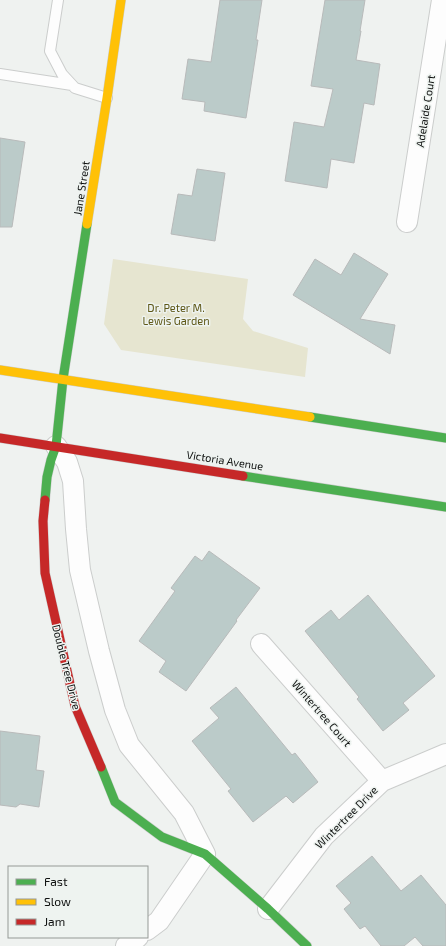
<svg xmlns="http://www.w3.org/2000/svg" width="446" height="946" font-family="'Exo 2',sans-serif">
<style>
.green{fill:#e6e5d0}
.building{fill:#bbcbc9;stroke:#b8baba}
.lines{fill:none;stroke-linecap:round;stroke-linejoin:round}
.lane-casing{stroke:#cbcdcc;stroke-width:12}
.street-casing{stroke:#cbcdcc;stroke-width:22}
.fast-casing{stroke:#cbcdcc;stroke-width:10}
.slow-casing{stroke:#cbcdcc;stroke-width:10}
.jam-casing{stroke:#cbcdcc;stroke-width:10}
.lane{stroke:#fdfdfd;stroke-width:10}
.street{stroke:#fdfdfd;stroke-width:20}
.fast{stroke:#4caf50;stroke-width:9}
.slow{stroke:#ffc107;stroke-width:9}
.jam{stroke:#c62828;stroke-width:9}
.labels{text-anchor:middle;dominant-baseline:central;stroke-width:3;stroke-linejoin:round;paint-order:stroke}
.street-label{font-size:11px;fill:#0f1110;stroke:#eef3f0}
.park-label{font-size:11px;fill:#5e5716;stroke:#eef3f0}
</style>
<rect width="100%" height="100%" fill="#eff2f0"/>
<path class="green" d="M113,259L248,279L243,319L253,331L308,348L305,377L121,350L104,324Z"/>
<path class="building" d="M220,0H262L256,40H258L246,118L204,111L205,102L182,99L188,59L211,62Z
M325,0H365L360,31H361L356,60L380,64L374,105L364,103L354,163L331,159L327,188L285,181L294,122L324,127L333,89L311,86Z
M0,138L25,142L12,227H0Z
M197,169L225,173L215,241L171,234L178,194L192,196Z
M354,253L388,274L360,319L395,325L390,354L293,295L315,259L341,275Z
M209,551L260,588L236,620L237,621L186,691L159,672L166,661L139,641L175,591L171,588L195,556L202,561Z
M368,595L435,676L403,703L409,710L383,731L357,699L359,697L305,631L331,610L339,620Z
M236,687L292,755L295,753L318,782L293,803L286,796L253,822L228,791L231,789L192,741L219,718L210,708Z
M0,731L40,736L36,770L44,771L39,807L20,804L16,807L0,805Z
M372,856L401,891L421,875L446,905V946H423L415,937L404,946H381L365,926L360,929L344,909L351,903L336,886Z"/>
<g class="lines">
<defs>
<path id="lane" d="M58,0L50,51L62,74L75,88L107,98
M0,74L72,85"/>
<path id="street" d="M407,222L442,0
M56,446L67,462L73,481L76,529L80,570L99,651L115,710L129,745L184,813L205,854L159,921L147,930
M261,644L382,781
M268,909L324,836L382,781L446,754
M126,946L138,937"/>
<path id="fast" d="M310,417L446,438
M243,476L446,507
M45,500L47,477L51,460L56,446L63,379L87,224
M101,767L115,802L162,837L205,854L268,909L307,946"/>
<path id="slow" d="M87,224L107,98L121,0
M0,370L310,417"/>
<path id="jam" d="M0,438L243,476
M45,500L43,521L45,573L75,706L101,767"/>
</defs>
<use href="#lane" class="lane-casing"/>
<use href="#street" class="street-casing"/>
<use href="#fast" class="fast-casing"/>
<use href="#slow" class="slow-casing"/>
<use href="#jam" class="jam-casing"/>
<use href="#lane" class="lane"/>
<use href="#street" class="street"/>
<use href="#fast" class="fast"/>
<use href="#slow" class="slow"/>
<use href="#jam" class="jam"/>
</g>
<g class="labels">
<g class="street-label">
<text transform="translate(425 111) rotate(-81)">Adelaide Court</text>
<text transform="translate(81 188) rotate(-81)">Jane Street</text>
<text transform="translate(225 460) rotate(9)">Victoria Avenue</text>
<text transform="translate(67 667) rotate(76)">Double Tree Drive</text>
<text transform="translate(322 713) rotate(49)">Wintertree Court</text>
<text transform="translate(346 817) rotate(-45)">Wintertree Drive</text>
</g>
<g class="park-label">
<text x="176" y="307">Dr. Peter M.<tspan x="176" dy="13">Lewis Garden</tspan></text>
</g>
</g>
<rect x="8" y="866" width="140" height="72" fill="#eef3f0" stroke="#959996"/>
<rect x="16" y="879" width="20" height="6" fill="#4caf50" stroke="#959996"/>
<text x="44" y="886" font-size="12" fill="#0f1110">Fast</text>
<rect x="16" y="899" width="20" height="6" fill="#ffc107" stroke="#959996"/>
<text x="44" y="906" font-size="12" fill="#0f1110">Slow</text>
<rect x="16" y="919" width="20" height="6" fill="#c62828" stroke="#959996"/>
<text x="44" y="926" font-size="12" fill="#0f1110">Jam</text>
</svg>
